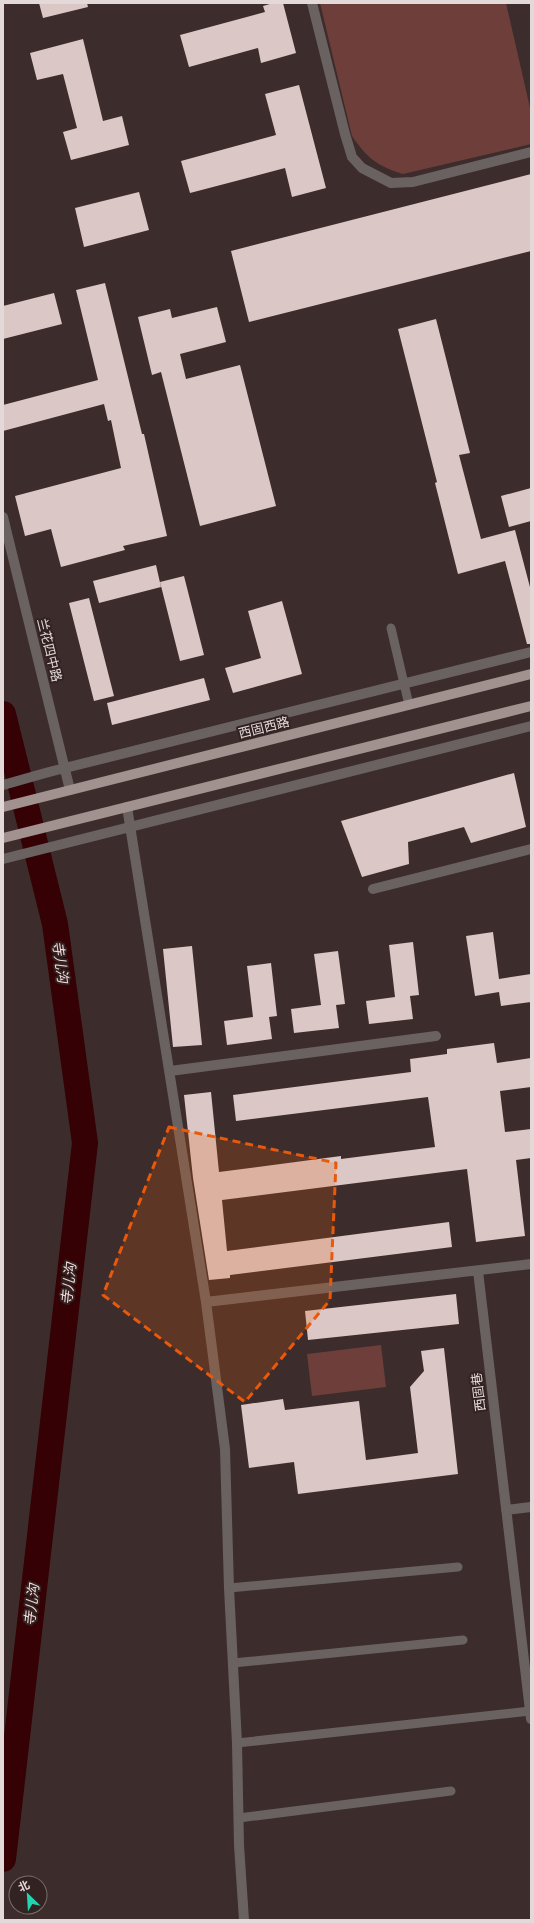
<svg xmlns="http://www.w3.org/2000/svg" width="534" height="1923" font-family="'Nunito Sans','Noto Sans SC',sans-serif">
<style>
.garden{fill:#6e3e3b}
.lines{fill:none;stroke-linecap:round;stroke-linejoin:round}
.river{stroke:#350105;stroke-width:26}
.building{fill:#dbc7c5}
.service{stroke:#6a6261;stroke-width:9}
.minor{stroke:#6a6261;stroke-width:10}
.primary{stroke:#a1918f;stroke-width:10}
.marked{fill:#e8590c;fill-opacity:0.2;stroke:#e8590c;stroke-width:3;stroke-dasharray:8 5;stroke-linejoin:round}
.labels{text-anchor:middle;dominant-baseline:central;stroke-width:4;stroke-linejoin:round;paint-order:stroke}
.street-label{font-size:13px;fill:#e4d9d9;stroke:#322322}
.water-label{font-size:14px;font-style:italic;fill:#f3dbd9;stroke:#322322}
</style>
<rect width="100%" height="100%" fill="#3c2d2c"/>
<path class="garden" d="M320,3H506L531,112V144L403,174C377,166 367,158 352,136Z
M381,1345L386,1387L312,1396L307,1354Z"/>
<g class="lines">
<path class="river" d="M3,714L55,924L85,1143L3,1859"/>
</g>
<path class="building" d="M39,3H87L88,7L43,18Z
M273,3H283L296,53L261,63L258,48L189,67L180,35L265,12L263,6Z
M83,39L103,121L122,116L129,145L71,160L63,132L77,128L63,74L37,80L30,53Z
M299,85L326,188L292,197L285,168L190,193L181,161L276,135L265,94Z
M531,174V251L249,322L231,251Z
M139,192L149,230L84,247L75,208Z
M105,283L142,434H144L167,536L123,546L125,550L61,567L51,529L25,536L15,496L121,468L111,420L108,421L104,404L3,431V405L98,380L76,290Z
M54,293L62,324L3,339V306Z
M217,307L226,342L180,354L186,379L240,365L276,506L200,526L161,372L152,375L138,317L170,309L172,318Z
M436,319L470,453L459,455L481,539L515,530L531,591V644H527L505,561L458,574L435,483L437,482L398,329Z
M531,488V521L509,527L501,496Z
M156,565L161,587L99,603L93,581Z
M184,576L204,655L180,661L160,582Z
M89,598L114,696L94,701L69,603Z
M282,601L302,674L233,693L225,668L261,658L248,611Z
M204,678L210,700L112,725L107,703Z
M514,773L526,827L471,843L464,827L408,842L409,864L362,877L341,821Z
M493,932L499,979L531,974V1002L501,1006L499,992L475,996L466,936Z
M413,942L419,995L410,996L413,1019L369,1024L366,1001L395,997L389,945Z
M192,946L202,1045L173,1047L163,949Z
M338,951L345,1004L336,1005L339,1028L294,1033L291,1009L321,1005L314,954Z
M271,963L277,1016L269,1017L272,1039L227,1045L224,1021L253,1017L247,966Z
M494,1043L497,1063L531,1058V1087L500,1091L505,1132L531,1129V1158L516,1160L525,1236L476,1242L467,1169L222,1200L227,1251L449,1222L452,1247L230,1275V1278L209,1280L193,1178L184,1095L211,1092L219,1172L341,1156V1159L435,1147L428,1097L236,1121L233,1095L411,1072L410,1059L447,1054V1049Z
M456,1294L459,1324L308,1340L305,1311Z
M444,1348L458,1474L298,1494L294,1462L249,1468L241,1405L283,1399L285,1410L359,1401L366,1460L418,1453L410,1387L424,1371L421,1351Z"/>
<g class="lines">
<path class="service" d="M391,628L409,705
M229,1588L458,1567
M233,1663L463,1640
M237,1743L530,1711
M239,1818L451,1791"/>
<path class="minor" d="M312,3L345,134L352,157L362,168L391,183L413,182L531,152
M3,517L70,790
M3,785L49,772L531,652
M127,807L206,1302L225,1449L229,1588L237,1743L239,1845L244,1920
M3,859L531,726
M373,889L531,849
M170,1071L436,1036
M478,1271L531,1719
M206,1302L531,1264
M506,1510L531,1507"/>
<path class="primary" d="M3,807L531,674
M3,838L531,706"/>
</g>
<path class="marked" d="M169,1127L336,1163L330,1300L245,1402L103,1295Z"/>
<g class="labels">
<g class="street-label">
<text transform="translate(49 650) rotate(76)">兰花四中路</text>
<text transform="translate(264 728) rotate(-14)">西固西路</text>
<text transform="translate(479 1392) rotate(-97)">西固巷</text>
</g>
<g class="water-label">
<text transform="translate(60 962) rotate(82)">寺儿沟</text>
<text transform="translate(69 1284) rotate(-84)">寺儿沟</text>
<text transform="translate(32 1605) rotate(-84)">寺儿沟</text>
</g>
</g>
<rect width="534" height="1923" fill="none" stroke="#e4d9d9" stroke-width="8"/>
<g transform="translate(28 1895) rotate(335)"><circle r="19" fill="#322322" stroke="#796c6b"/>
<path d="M0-3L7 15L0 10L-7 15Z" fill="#22d5af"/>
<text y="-6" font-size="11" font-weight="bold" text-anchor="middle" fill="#e4d9d9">北</text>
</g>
</svg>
